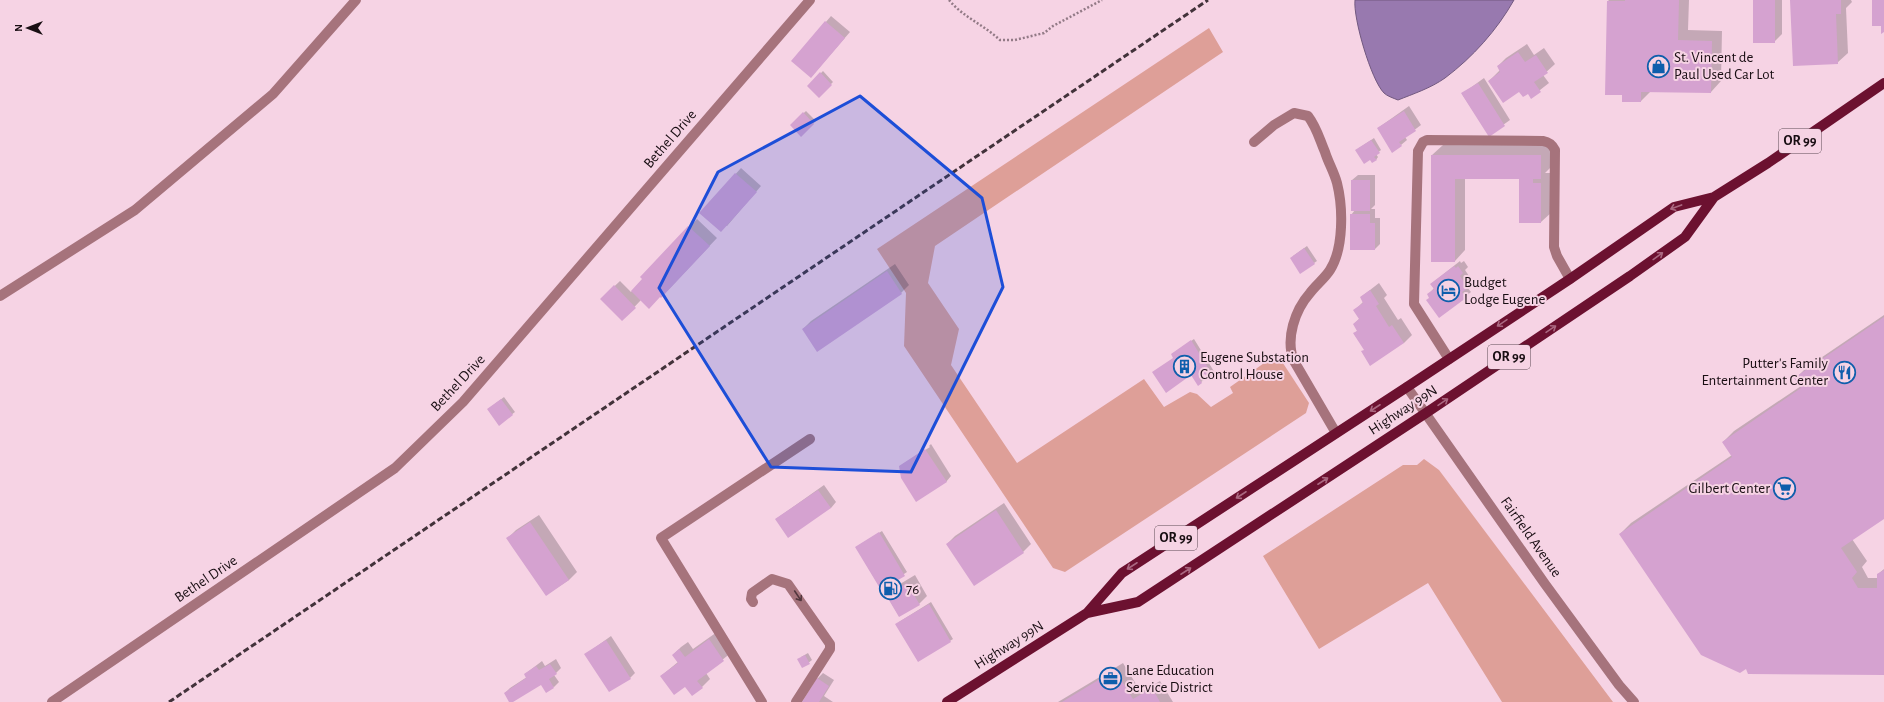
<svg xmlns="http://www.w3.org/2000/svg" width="1884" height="702" font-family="'Alegreya Sans',sans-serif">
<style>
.green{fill:#de9f98}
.water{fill:#9879af;stroke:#725980}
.shadow{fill:#0003}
.building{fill:#d5a2d0}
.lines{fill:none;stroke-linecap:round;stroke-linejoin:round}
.path{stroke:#927a86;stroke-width:2.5;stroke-dasharray:2 2;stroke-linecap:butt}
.service{stroke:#a6737c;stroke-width:10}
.tertiary{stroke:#a6737c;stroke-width:10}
.primary{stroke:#6c1130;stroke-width:10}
.rail{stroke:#42323a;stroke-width:3;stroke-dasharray:6 3;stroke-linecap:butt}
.oneway{stroke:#aa6881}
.oneway2{stroke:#51363d}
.marked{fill:#1d4ed8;fill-opacity:0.2;stroke:#1d4ed8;stroke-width:3;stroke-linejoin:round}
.labels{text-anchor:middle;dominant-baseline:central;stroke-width:4;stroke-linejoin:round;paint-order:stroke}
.shield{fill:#f6d3e4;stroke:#5b4952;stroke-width:1}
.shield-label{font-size:14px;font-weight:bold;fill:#190e13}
.poi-label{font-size:15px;fill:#190e13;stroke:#f6d3e4;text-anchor:start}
.street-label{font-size:15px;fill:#190e13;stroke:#f6d3e4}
</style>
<rect width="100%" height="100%" fill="#f6d3e4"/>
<path class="green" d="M1209,28L1223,52L935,246L928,283L959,329L951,365L1017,463L1144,379L1164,407L1190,392L1197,394L1211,407L1233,393L1230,387L1277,354L1309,403L1306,413L1065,572L1053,568L904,346L906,293L877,249Z
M1424,459L1439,470L1613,702H1502L1428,583L1319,649L1263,556L1403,465H1417Z"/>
<path class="water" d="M1355,0H1514C1497,30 1473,57 1445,78C1431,88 1413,94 1398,100C1393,98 1387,96 1384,93C1371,80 1353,18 1355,0Z"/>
<path class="shadow" d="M1609,0H1689L1688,30L1722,31L1721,81L1711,92L1651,91L1641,101H1623L1608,1Z
M1754,0H1782V34L1774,42Z
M1791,0H1851L1852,2L1846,8L1848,53L1837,63Z
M831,16L850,32L811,77L793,61Z
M1527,44L1534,55L1544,48L1555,64L1543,75L1549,83L1531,97L1528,92L1489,81L1500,70L1498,66L1506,58Z
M823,71L833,82L819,96L808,86Z
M1484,78L1510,120L1489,135L1462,94Z
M1409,106L1421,125L1405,137L1407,140L1401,145L1378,128Z
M806,111L816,121L801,135L791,125Z
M1374,138L1381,150L1376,154L1378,157L1376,160L1359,148Z
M1443,145H1551V167L1545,173H1552V212L1541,222H1520V178H1465V250L1455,261L1432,155Z
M741,168L761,186L727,226L701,213Z
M1358,175H1375V205L1371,209H1375V218H1380V244L1375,249L1351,215L1355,210L1352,180Z
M697,219L717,238L669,289L660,296L641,300L622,320L601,299L620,281L631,292Z
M1307,246L1317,261L1314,263L1293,256Z
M1460,261L1461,263L1464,261L1468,267L1465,270L1473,282L1467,287L1471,292L1465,297H1430L1428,295L1434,288L1431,284Z
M895,264L909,285L901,293L817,350L803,329L811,321Z
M1379,283L1387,295L1384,298L1398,320L1401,318L1412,335L1404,343L1365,349L1354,334L1358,330L1354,324L1360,318L1355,310L1363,302L1361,297Z
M1884,315V518L1852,539L1867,561L1862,567L1868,578H1878V574L1884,569V674L1746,668L1620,534L1631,523L1732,455L1723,442L1734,431L1801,386L1796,378L1806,368Z
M1194,339L1215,373L1212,375L1205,373L1201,375L1204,380L1198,384L1192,374L1172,354Z
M504,397L515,412L499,424L491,407Z
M931,444L951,476L946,482L900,466L930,447L929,446Z
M824,485L836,502L831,508L776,519Z
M1004,503L1031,544L1023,552L947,544L955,536Z
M539,515L577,572L569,580L546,595L508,538L516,530Z
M882,531L907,572L881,589L856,547Z
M915,575L927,596L919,604L899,616L887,596L895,587Z
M931,602L953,639L918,661L899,622Z
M717,632L732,652L706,673L710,679L702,687L685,685L661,676L678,662L673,655L681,647L688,642L693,649Z
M611,636L635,673L630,678L586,654Z
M808,653L812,660L803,667L801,657Z
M556,659L561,668L554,675L559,682L554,687L541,683L510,702L505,693L510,688L527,677L525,674L542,661L545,666Z
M1123,663L1141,692L1160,681L1173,702H1058Z
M823,673L834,680L824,696L833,702H803L817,679Z"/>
<path class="building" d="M1625,0H1679L1678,40L1712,41L1711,93L1641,92V102H1622V95H1605L1607,1H1625Z
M1753,0H1775V43H1753Z
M1790,0H1841V14H1836L1838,64L1793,66Z
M1872,0H1884V32L1881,34V26H1872Z
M825,21L845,38L811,78L791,61Z
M1518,52L1525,62L1536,55L1548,73L1534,82L1541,92L1531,99L1528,94L1523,97L1519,92L1503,103L1488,81L1500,72L1497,66Z
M820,72L832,85L819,98L807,86Z
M1478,83L1505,126L1489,137L1461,93Z
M1404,111L1416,131L1399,142L1402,146L1392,153L1377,128Z
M803,112L814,124L801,137L790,125Z
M1371,140L1380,153L1374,157L1377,160L1372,163L1370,160L1364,164L1355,150Z
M1431,155H1541V179H1533V183H1541V223H1519V179H1455V262H1431Z
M735,173L757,192L721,232L699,213Z
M1351,180H1370V211H1351Z
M1350,214H1370V223H1375V250H1350Z
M688,226L710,246L661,298L660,297L649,309L631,291L642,279L640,277Z
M1304,248L1315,264L1300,274L1290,258Z
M1454,266L1456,268L1458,266L1463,273L1460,276L1468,288L1462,292L1466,298L1439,318L1426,300L1429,298L1427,294L1434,289L1430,284Z
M887,271L902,294L817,352L802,329Z
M614,285L636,308L622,321L600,299Z
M1370,290L1379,304L1376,306L1389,327L1392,325L1404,343L1370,366L1361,351L1364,350L1353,333L1357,331L1353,324L1359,319L1353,310L1363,303L1360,297Z
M1884,317V519L1841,548L1857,572L1852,578L1858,588H1877V574L1884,570V675L1748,674L1746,669L1740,673L1701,655L1619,534L1732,457L1722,442L1801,388L1794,378Z
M1191,340L1213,376L1208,379L1205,374L1199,378L1202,383L1198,386L1191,375L1166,393L1152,372L1173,358L1171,354Z
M501,399L513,415L499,426L487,409Z
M925,449L947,482L916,502L901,478L899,466Z
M818,490L831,508L788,538L775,519Z
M996,510L1024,553L974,586L946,544Z
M530,522L569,580L546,596L506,538Z
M879,532L905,576L881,590L855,547Z
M907,583L920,605L899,617L886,595Z
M929,604L951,642L918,662L895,624Z
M709,639L724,661L697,681L703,688L692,696L685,687L674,695L660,676L678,663L672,655L679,649L685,657Z
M606,640L631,679L609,692L584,654Z
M805,655L810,664L802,668L797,659Z
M550,664L557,674L549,679L554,688L546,693L541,685L513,702H509L504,693L526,678L524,674L536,666L539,670Z
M1115,670L1133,699L1152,688L1160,702H1062Z
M817,678L829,686L819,702H802Z"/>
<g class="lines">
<path class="path" d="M949,0C963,17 984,25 1000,40H1015L1044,33L1053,26L1102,0"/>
<path class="service" d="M1254,142L1274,125L1294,113L1308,116C1317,128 1319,138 1325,152C1328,162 1334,172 1337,183C1343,207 1344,248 1330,270C1325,278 1316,285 1310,293C1295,310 1285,339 1294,361L1336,433
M0,296L135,210L273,94L356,0
M1449,359L1414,304L1418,151L1423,142L1427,140L1543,141C1549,142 1552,144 1555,150L1554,247L1557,256L1570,279
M753,602L751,599L752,593L772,579L788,584L830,644V649L796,702
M762,702L661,538L810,439"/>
<path class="tertiary" d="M1407,387L1545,584L1619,685L1634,702
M52,702L395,468L463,402L810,0"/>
<path class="primary" d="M1087,613L1138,602L1426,413L1630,276L1685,237L1714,197
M947,702L1087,613L1122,573L1407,387L1570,279L1674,207L1714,197L1768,163L1884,83"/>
<path class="rail" d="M169,702L1208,0"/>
</g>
<defs><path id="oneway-shaft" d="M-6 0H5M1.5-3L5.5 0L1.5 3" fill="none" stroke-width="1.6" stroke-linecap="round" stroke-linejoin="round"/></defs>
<g class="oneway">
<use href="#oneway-shaft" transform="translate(1676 207) rotate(160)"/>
<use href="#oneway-shaft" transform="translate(1658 256) rotate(-36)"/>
<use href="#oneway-shaft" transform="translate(1502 323) rotate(146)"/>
<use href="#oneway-shaft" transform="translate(1551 329) rotate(-34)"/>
<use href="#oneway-shaft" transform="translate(1443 402) rotate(-34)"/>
<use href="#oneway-shaft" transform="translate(1375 408) rotate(147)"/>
<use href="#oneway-shaft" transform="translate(1323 481) rotate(-33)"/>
<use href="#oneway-shaft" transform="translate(1241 495) rotate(147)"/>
<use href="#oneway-shaft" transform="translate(1132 566) rotate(147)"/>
<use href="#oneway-shaft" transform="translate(1186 571) rotate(-33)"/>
</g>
<use class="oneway2" href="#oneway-shaft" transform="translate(798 596) rotate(56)"/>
<path class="marked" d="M860,96L982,198L1003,287L911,472L771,467L659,288L718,172Z"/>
<defs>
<symbol id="shop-ring" viewBox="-11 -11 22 22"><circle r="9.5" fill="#f6d3e4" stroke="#0f5eac" stroke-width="1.5"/><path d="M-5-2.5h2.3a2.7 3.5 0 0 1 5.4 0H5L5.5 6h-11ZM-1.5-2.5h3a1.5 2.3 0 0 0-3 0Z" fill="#0f5eac"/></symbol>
<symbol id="hotel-ring" viewBox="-11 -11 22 22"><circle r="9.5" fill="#f6d3e4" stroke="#0f5eac" stroke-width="1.5"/><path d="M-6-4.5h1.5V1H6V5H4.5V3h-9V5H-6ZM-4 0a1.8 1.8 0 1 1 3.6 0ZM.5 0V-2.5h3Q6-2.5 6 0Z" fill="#0f5eac"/></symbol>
<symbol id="building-ring" viewBox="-11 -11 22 22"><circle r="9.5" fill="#f6d3e4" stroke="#0f5eac" stroke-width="1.5"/><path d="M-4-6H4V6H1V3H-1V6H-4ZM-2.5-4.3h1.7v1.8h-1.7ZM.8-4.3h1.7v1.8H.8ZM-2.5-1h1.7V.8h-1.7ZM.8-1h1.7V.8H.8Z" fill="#0f5eac"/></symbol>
<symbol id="restaurant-ring" viewBox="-11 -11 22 22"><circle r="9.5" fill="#f6d3e4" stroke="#0f5eac" stroke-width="1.5"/><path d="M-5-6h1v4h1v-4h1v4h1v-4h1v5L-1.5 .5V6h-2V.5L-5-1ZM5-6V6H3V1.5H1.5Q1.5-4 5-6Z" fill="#0f5eac"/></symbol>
<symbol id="supermarket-ring" viewBox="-11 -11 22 22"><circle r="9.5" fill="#f6d3e4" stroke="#0f5eac" stroke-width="1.5"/><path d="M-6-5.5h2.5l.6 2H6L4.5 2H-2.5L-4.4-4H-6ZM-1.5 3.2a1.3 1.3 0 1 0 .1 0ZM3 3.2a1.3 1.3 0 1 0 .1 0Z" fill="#0f5eac"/></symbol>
<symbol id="fuel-ring" viewBox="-11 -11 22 22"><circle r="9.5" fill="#f6d3e4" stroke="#0f5eac" stroke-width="1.5"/><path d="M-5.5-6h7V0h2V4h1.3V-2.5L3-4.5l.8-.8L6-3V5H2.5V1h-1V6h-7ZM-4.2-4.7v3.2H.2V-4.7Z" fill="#0f5eac"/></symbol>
<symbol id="office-ring" viewBox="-11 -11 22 22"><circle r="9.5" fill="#f6d3e4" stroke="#0f5eac" stroke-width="1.5"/><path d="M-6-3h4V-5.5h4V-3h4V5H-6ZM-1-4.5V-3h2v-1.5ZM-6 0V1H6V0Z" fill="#0f5eac"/></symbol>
</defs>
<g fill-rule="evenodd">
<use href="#shop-ring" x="1646" y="54" width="25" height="25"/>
<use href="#hotel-ring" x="1436" y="278" width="25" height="25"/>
<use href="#building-ring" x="1172" y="354" width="25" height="25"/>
<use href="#restaurant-ring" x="1832" y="360" width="25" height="25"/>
<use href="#supermarket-ring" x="1772" y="476" width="25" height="25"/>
<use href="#fuel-ring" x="878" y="576" width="25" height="25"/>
<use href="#office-ring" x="1098" y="666" width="25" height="25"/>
</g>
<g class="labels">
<g class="shield">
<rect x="1779" y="129" width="42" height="24" rx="3"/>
<rect x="1488" y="345" width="42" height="24" rx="3"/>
<rect x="1155" y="526" width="42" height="24" rx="3"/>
</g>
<g class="shield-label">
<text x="1800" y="141">OR 99</text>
<text x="1509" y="357">OR 99</text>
<text x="1176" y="538">OR 99</text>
</g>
<g class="poi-label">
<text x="1674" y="57">St. Vincent de<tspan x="1674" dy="17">Paul Used Car Lot</tspan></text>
<text x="1464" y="282">Budget<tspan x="1464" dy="17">Lodge Eugene</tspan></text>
<text x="1200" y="357">Eugene Substation<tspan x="1200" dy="17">Control House</tspan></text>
<text x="1828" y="363" text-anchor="end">Putter's Family<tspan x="1828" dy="17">Entertainment Center</tspan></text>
<text x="1770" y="488" text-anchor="end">Gilbert Center</text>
<text x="906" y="589">76</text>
<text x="1126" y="670">Lane Education<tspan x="1126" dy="17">Service District</tspan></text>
</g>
<g class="street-label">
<text transform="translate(670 139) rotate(-49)">Bethel Drive</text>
<text transform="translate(458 383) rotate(-47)">Bethel Drive</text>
<text transform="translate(1403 410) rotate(-33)">Highway 99N</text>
<text transform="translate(1531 537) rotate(55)">Fairfield Avenue</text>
<text transform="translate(206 579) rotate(-34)">Bethel Drive</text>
<text transform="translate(1009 645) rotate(-32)">Highway 99N</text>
</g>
</g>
<g transform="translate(28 28) rotate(270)" stroke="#f6d3e4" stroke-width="3" paint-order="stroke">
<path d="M0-3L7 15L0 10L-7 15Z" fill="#190e13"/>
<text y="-6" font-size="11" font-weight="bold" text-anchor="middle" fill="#190e13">N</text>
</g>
</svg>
